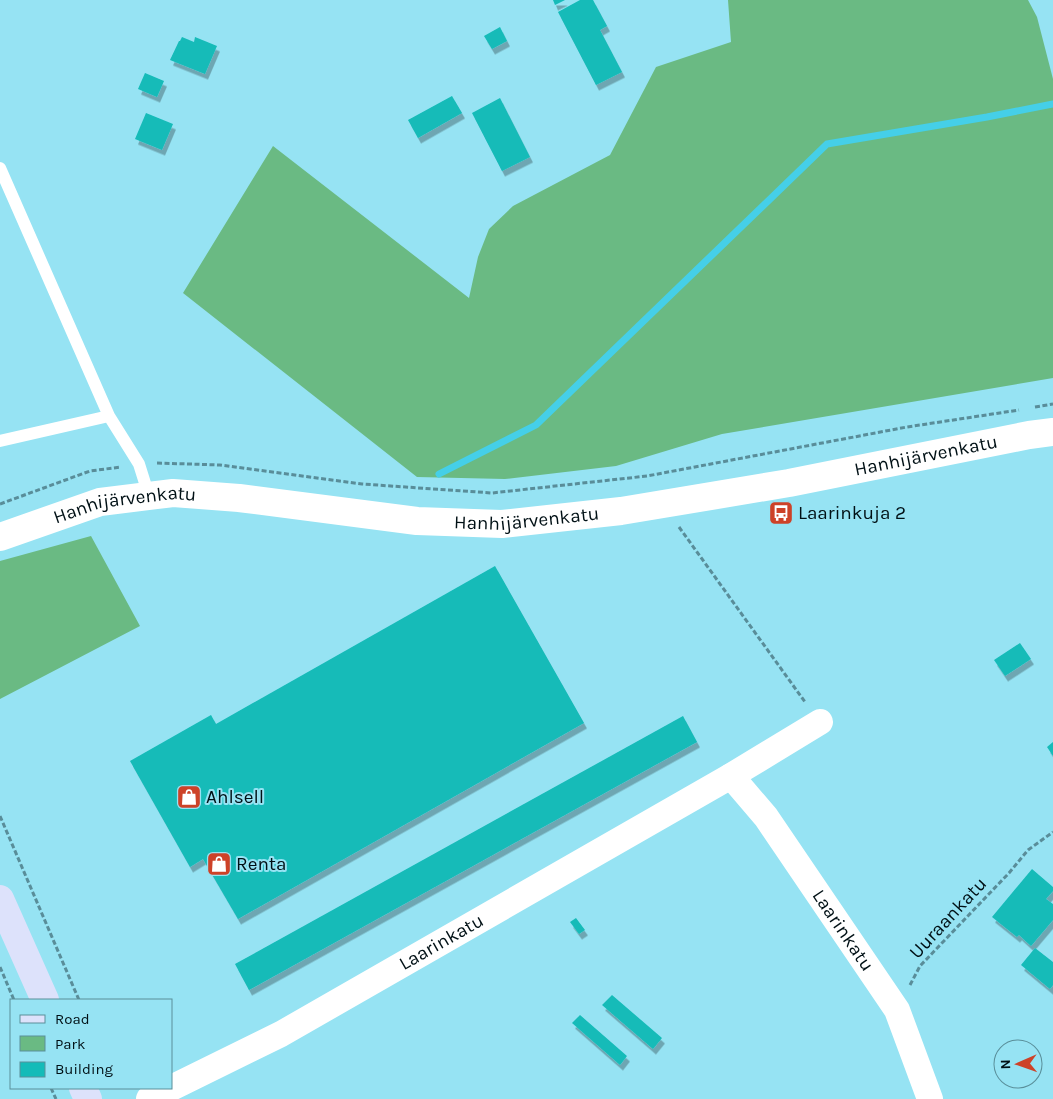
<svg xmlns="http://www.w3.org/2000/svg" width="1053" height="1099" font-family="Karla,sans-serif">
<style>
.green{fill:#6aba83}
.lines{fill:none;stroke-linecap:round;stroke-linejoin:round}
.stream{stroke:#45cfe8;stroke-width:7}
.building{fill:#14bbb8;filter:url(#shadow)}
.path{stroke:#598d99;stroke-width:3;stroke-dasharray:5 2.5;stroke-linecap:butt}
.service{stroke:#fff;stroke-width:12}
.minor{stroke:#fff;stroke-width:26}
.tertiary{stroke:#fff;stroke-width:28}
.secondary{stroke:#dde2fb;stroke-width:28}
.labels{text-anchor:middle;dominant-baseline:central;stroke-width:4;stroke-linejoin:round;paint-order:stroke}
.street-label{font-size:19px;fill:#001015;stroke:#96e3f3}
.poi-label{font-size:19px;fill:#001015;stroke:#96e3f3;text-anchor:start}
</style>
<defs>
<filter id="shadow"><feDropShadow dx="3" dy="5.5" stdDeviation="0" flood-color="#0004"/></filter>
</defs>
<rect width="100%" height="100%" fill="#96e3f3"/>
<path class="green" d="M728,0H1028L1037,17L1053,79V378L722,434L616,466L505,479L417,477L183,293L273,146L469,298L478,257L489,229L513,206L610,155L656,67L731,42Z
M91,536L140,626L0,699V561Z"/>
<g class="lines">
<path class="stream" d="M439,474L536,425L827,144L987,117L1053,104"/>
</g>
<path class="building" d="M553,0H565L555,5Z
M580,0H593L607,26L600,30L622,72L596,85L558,12Z
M500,27L507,41L492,49L484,36Z
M182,37L194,42L195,37L217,46L205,74L170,60L179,41H180Z
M145,73L164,81L157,97L138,89Z
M452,96L462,113L418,138L408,120Z
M500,98L530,157L502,171L472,113Z
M146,113L173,124L162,150L135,139Z
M495,566L584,723L238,919L203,859L190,867L130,761L211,715L216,724Z
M1020,643L1031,659L1005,676L994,660Z
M683,716L697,742L249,990L235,964Z
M1053,742V756L1047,747Z
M1032,869L1053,887V891L1046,899L1053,904V920L1031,946L1019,935L1017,937L992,917Z
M576,918L585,930L579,934L570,922Z
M1035,948L1053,962V985L1050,989L1021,965Z
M612,995L662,1038L653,1049L602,1005Z
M580,1015L627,1056L620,1065L572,1023Z"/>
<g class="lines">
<path class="path" d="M1035,407L1053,404
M157,463L220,465L362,484L492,493L647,476L907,427L1019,410
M0,504L90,471L121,467
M679,527L805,702
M0,816L79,1000
M0,967L14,1000
M910,985L920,966L1009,873L1028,850L1053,832
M51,1088L56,1099"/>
<path class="service" d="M0,168L109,416L139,464L149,496
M0,441L109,416"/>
<g class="minor">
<path id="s1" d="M731,776L766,817L897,1010L930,1099"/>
<path id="s2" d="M149,1099L281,1034L731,776L820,722"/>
</g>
<path class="tertiary" id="s3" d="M0,537L100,502L173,493L239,498L417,521L502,524L621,511L789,483L1029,435L1053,432"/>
<path class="secondary" d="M0,899L45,1000
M83,1088L88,1099"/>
</g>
<defs>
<symbol id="bus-square" viewBox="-11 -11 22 22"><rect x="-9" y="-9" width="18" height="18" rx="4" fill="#cd4228" stroke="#96e3f3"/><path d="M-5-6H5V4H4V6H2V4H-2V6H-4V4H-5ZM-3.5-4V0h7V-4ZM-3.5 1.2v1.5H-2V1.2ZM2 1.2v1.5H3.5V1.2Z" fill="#fff"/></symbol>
<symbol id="shop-square" viewBox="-11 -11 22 22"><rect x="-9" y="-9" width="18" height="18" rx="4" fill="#cd4228" stroke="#96e3f3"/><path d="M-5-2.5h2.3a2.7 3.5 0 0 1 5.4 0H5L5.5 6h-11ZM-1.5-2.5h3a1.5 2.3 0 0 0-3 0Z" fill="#fff"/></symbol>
</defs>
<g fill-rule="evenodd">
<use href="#bus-square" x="767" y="499" width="28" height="28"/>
<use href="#shop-square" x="175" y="783" width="28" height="28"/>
<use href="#shop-square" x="205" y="850" width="28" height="28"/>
</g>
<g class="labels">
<g class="street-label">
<text stroke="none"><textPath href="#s3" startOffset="940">Hanhijärvenkatu</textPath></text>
<text stroke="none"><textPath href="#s3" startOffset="130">Hanhijärvenkatu</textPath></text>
<text stroke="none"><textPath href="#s3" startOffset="535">Hanhijärvenkatu</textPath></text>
<text transform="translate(948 918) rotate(-47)">Uuraankatu</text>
<text stroke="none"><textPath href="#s1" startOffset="191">Laarinkatu</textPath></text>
<text stroke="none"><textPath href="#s2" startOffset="332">Laarinkatu</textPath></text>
</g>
<g class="poi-label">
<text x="798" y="513">Laarinkuja 2</text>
<text x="206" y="797">Ahlsell</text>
<text x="236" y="864">Renta</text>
</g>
</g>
<rect x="10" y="999" width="162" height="90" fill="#96e3f3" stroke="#5a8f9a"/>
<rect x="20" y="1015" width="25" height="8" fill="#dde2fb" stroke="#5a8f9a"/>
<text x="55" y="1024" font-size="15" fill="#001015">Road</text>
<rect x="20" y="1036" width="25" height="15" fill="#6aba83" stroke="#5a8f9a"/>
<text x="55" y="1049" font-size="15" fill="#001015">Park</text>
<rect x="20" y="1062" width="25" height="15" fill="#14bbb8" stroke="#5a8f9a"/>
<text x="55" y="1074" font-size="15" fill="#001015">Building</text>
<g transform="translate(1018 1064) rotate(268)"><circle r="24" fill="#96e3f3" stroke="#5a8f9a"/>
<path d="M0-4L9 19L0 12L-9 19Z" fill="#cd4228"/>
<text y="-8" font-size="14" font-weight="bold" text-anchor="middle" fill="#001015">N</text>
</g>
</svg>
